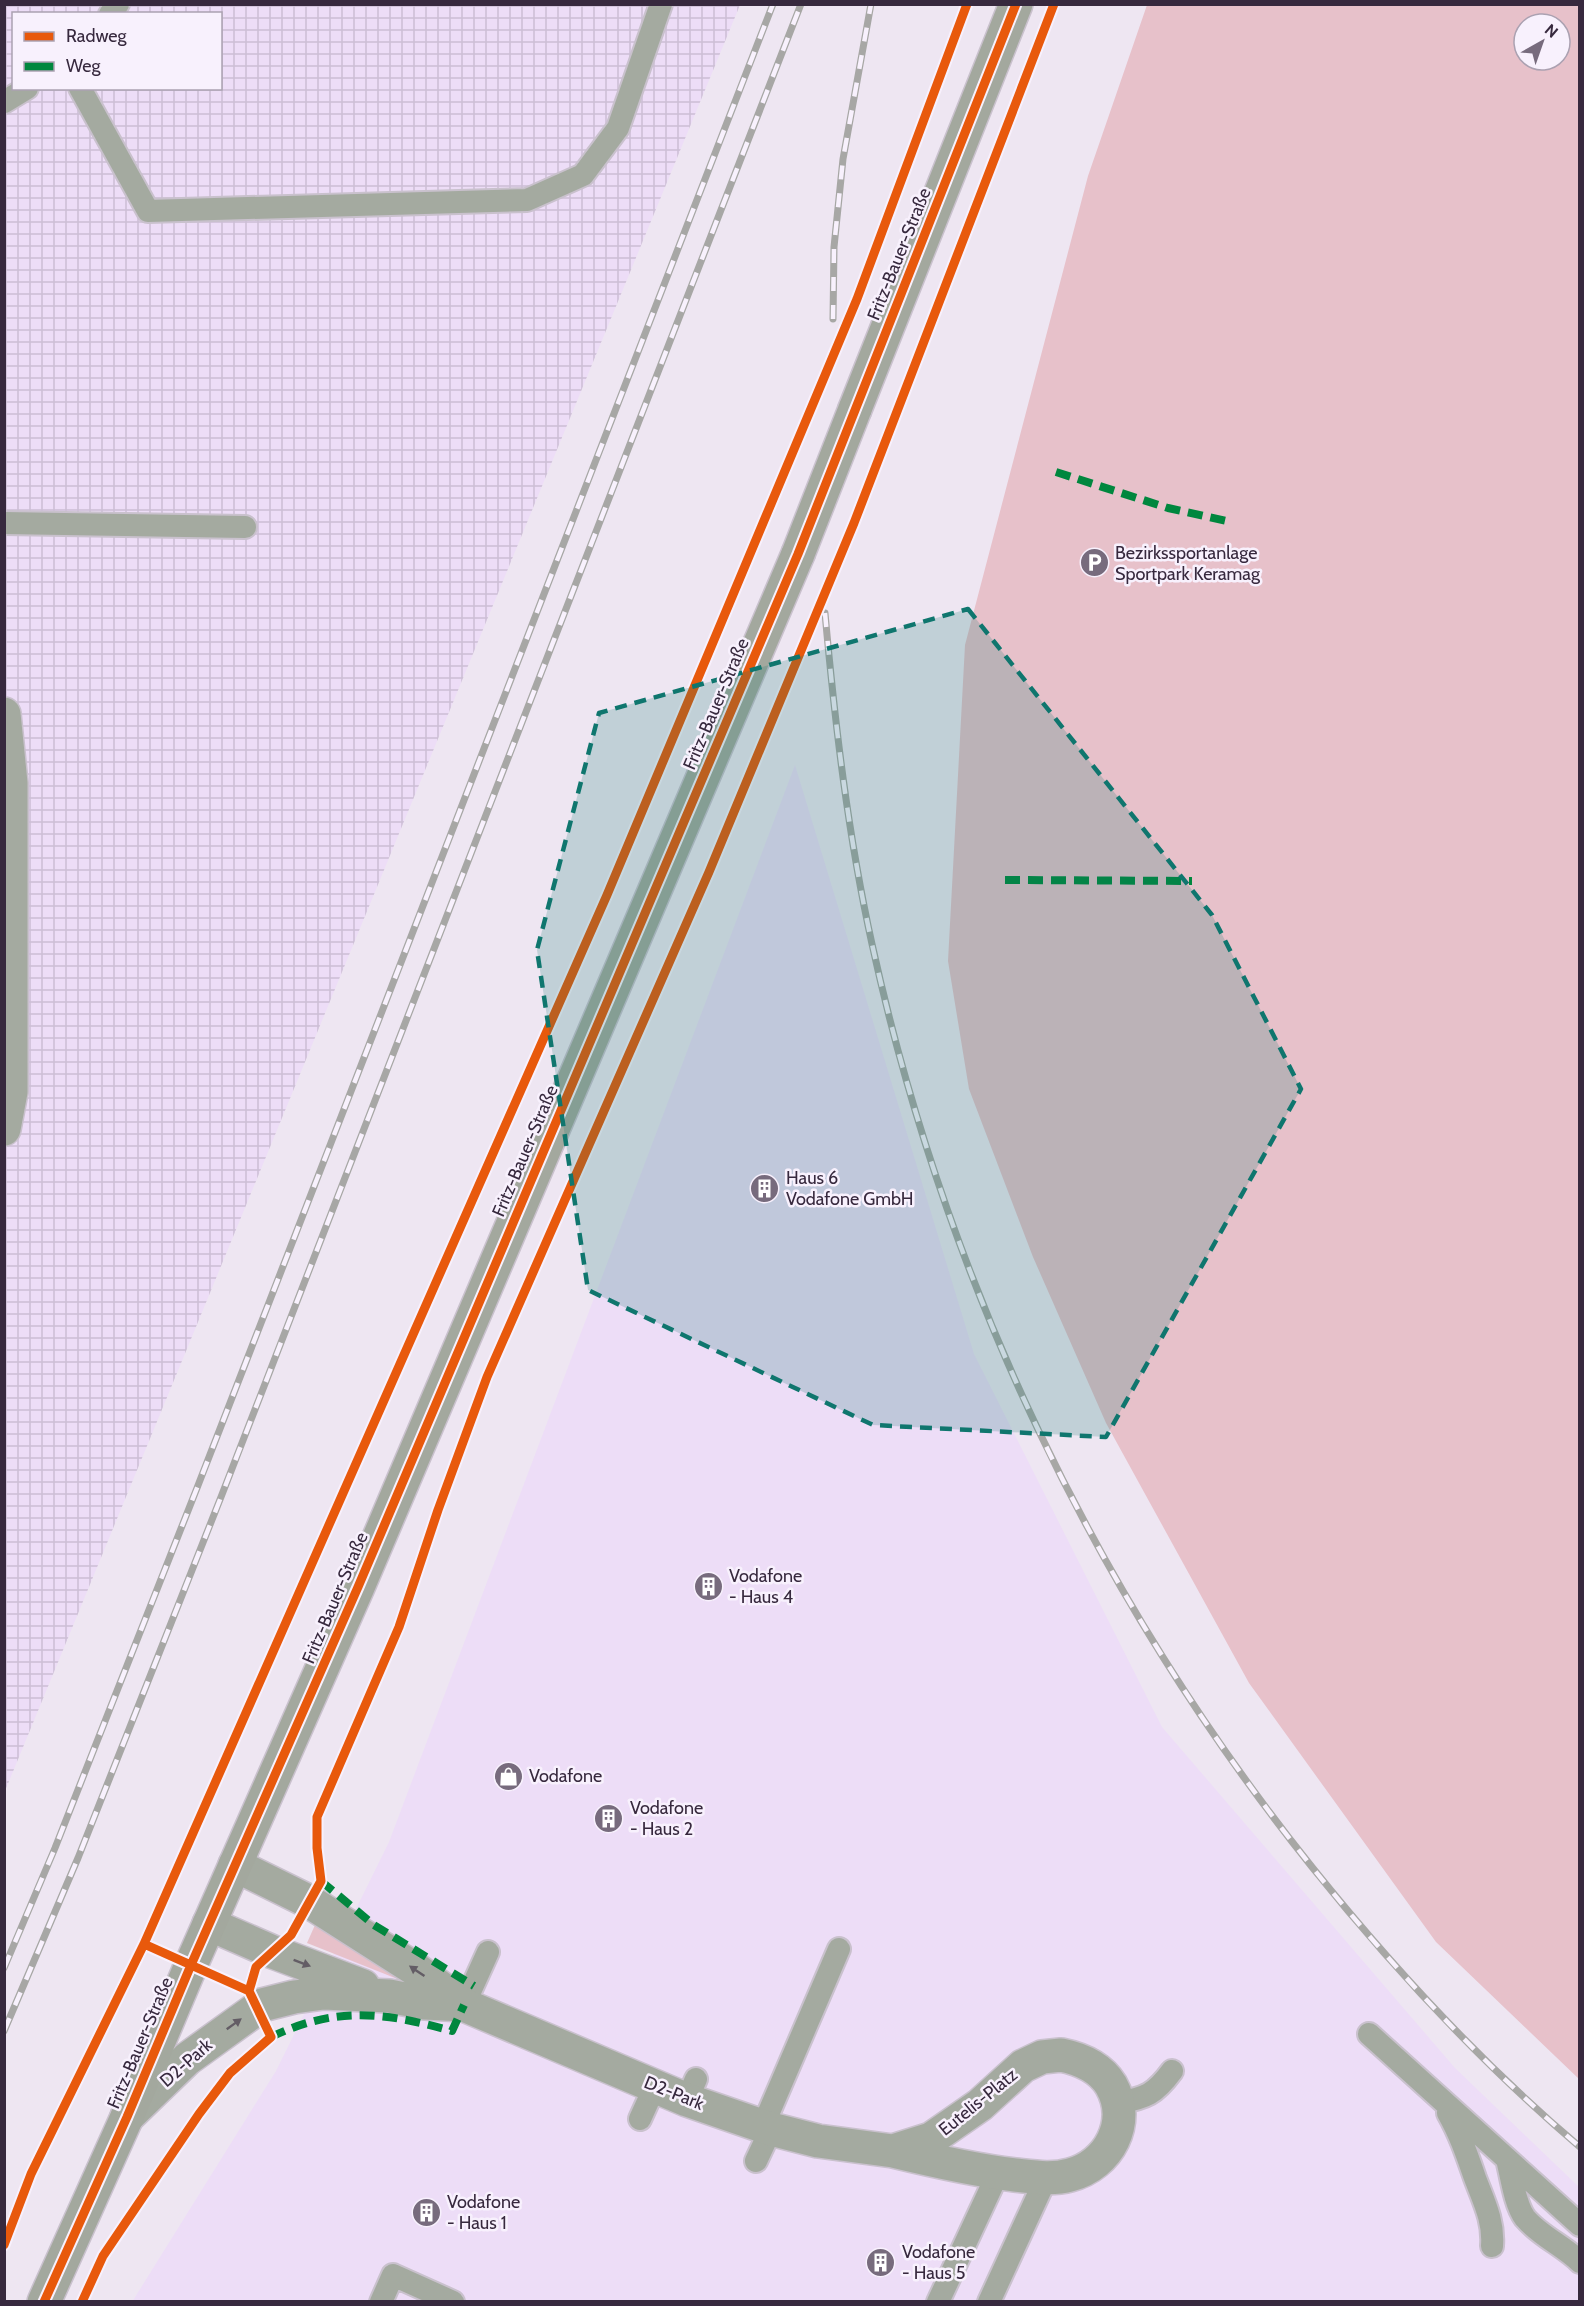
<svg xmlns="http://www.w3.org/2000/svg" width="1584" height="2306" font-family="Cabin,sans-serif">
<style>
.built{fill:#edddf7}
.industrial{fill:url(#industrial-grid);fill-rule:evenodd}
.green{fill:#e7c1ca;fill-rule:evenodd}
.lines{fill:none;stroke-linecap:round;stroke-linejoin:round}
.lane-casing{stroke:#c9c1cd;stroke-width:26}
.street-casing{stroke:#c9c1cd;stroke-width:36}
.secondary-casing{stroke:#c9c1cd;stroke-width:36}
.lane{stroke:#a4aaa0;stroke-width:22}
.street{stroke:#a4aaa0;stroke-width:33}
.secondary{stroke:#a3a89e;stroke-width:33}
.rail-casing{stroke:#a7a7a5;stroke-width:7}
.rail{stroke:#f8f1fd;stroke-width:4.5;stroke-dasharray:14;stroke-linecap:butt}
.secondary-bridge-casing{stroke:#c9c1cd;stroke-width:36;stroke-linecap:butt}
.secondary-bridge{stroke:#a3a89e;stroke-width:33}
.quiet{stroke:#00873e;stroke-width:8;stroke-dasharray:15 8;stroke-linecap:butt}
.cycleway-casing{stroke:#f8f1fd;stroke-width:13}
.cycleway{stroke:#e8590c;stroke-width:9}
.oneway{fill:#635d65}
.marked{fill:#0f766e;fill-opacity:0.2;stroke:#0f766e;stroke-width:4.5;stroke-dasharray:12 8;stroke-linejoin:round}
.labels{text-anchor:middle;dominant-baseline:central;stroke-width:5;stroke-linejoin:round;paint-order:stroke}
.street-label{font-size:18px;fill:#37293e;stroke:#f8f1fd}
.poi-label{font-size:18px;fill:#37293e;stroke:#f8f1fd;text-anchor:start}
</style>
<defs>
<pattern id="industrial-grid" width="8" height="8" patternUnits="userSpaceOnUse" patternTransform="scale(1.5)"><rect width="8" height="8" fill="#edddf7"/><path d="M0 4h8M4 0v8" fill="none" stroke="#ccbed5"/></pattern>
</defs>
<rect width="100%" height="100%" fill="#eee6f2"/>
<path class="built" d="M795,765L974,1354L1162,1727L1455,2068L1579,2187V2301L132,2302L276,2071L389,1842Z"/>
<path class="industrial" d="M5,5H740L5,1791ZM14,14H220V88H14Z"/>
<path class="green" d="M1147,5H1579V2079L1436,1942L1249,1683L1106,1423L1033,1257L969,1089L948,961L965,645L1088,176ZM1524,24H1560V60H1524Z
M315,1925L401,1975L400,1980L307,1943Z"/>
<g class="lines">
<defs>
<path id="lane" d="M110,14L118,4
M80,88L148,211L527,200L583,175L618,128L661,4
M4,102L27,88
M4,523L245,527
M464,2005L488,1952
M1369,2034L1580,2225
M687,2100L696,2079
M1118,2103C1146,2098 1155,2094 1172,2071
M1448,2113C1460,2134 1467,2155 1475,2178C1484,2202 1494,2221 1492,2246
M640,2119L655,2086
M763,2126L839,1949
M1507,2159C1511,2175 1515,2205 1525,2218C1540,2236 1564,2246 1580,2262
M756,2161L771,2129
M381,2302L393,2275L453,2302
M938,2302L998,2173
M989,2302L1046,2178"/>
<path id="street" d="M4,714L11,783V1092L4,1129
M235,1865L310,1902L418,1971L464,2005L687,2100L771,2129L818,2141L893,2151
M209,1924L273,1952L363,1986
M1061,2055C1081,2059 1100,2067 1111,2085C1132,2122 1109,2165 1070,2175C1052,2180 1034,2177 1015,2175C974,2170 934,2161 893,2151L931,2139L980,2105L1023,2066L1042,2057Z
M127,2117L187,2059L262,2005L294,1997L324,1993L389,1996L425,2003L464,2005"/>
<path id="secondary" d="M855,409L1016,4
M44,2302L127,2117L191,1965L358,1587L798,554"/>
</defs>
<use href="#lane" class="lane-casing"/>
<use href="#street" class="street-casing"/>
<use href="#secondary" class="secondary-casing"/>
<use href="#lane" class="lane"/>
<use href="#street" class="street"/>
<use href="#secondary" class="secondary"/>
<defs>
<path id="rail" d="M833,319L834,247L843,159L871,4
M825,613C835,724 848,835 872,944C946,1282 1096,1597 1312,1867C1393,1968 1481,2063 1580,2147
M4,1968L55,1848L197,1488L773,4
M4,2031L78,1858L221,1497L801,4"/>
</defs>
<use href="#rail" class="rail-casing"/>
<use href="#rail" class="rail"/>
<defs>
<path id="secondary-bridge" d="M798,554L855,409"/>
</defs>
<use href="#secondary-bridge" class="secondary-bridge-casing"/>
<use href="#secondary-bridge" class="secondary-bridge"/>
<path class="quiet" d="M1056,472L1168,508L1231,522
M1005,880L1192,881
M321,1881L374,1925L474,1986
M271,2037C336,2006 384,2012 452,2031L464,2005"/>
<defs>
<path id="cycleway" d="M249,1991L256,1967L291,1935L321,1881L317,1848V1817L399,1627L438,1510L487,1377L709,872L854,523L1054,4
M4,2245L31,2174L144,1944L607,895L857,299L967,4
M44,2302L127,2117L191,1965L358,1587L798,554L1016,4
M82,2302L103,2256L199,2114L230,2073L271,2037L249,1991L144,1944"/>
</defs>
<use href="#cycleway" class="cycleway-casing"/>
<use href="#cycleway" class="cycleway"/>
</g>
<defs><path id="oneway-solid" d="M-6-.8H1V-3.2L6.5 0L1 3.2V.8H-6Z" transform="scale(1.5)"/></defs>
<g class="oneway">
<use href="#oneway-solid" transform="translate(302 1963) rotate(21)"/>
<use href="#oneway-solid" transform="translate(417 1971) rotate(-146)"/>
<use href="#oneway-solid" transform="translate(234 2024) rotate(-36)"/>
</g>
<path class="marked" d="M968,609L1212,915L1301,1089L1106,1437L873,1425L588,1290L537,950L599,713Z"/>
<defs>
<symbol id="parking-disc" viewBox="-11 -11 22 22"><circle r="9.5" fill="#776b7d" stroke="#f8f1fd"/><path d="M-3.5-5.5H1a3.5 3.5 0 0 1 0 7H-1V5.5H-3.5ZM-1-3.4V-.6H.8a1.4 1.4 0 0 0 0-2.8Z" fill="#fff"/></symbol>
<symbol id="building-disc" viewBox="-11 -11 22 22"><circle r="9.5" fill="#776b7d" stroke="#f8f1fd"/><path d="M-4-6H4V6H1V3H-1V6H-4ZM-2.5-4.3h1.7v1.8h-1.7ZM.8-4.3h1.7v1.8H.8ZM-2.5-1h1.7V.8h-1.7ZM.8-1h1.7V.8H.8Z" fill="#fff"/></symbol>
<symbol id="shop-disc" viewBox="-11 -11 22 22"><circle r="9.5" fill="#776b7d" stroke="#f8f1fd"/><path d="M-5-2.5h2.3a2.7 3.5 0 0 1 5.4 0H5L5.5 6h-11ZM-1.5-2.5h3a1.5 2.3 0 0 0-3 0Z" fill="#fff"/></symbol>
</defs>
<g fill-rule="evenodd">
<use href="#parking-disc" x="1078" y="546" width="33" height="33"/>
<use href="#building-disc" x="748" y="1172" width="33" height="33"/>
<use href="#building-disc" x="692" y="1570" width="33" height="33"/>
<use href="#shop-disc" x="492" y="1760" width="33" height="33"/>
<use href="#building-disc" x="592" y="1802" width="33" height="33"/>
<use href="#building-disc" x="410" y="2196" width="33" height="33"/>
<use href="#building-disc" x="864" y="2246" width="33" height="33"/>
</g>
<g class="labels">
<g class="street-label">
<text transform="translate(899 254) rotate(-68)">Fritz-Bauer-Straße</text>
<text transform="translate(716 704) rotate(-67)">Fritz-Bauer-Straße</text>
<text transform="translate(525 1151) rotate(-67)">Fritz-Bauer-Straße</text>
<text transform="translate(335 1598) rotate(-67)">Fritz-Bauer-Straße</text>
<text transform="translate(140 2043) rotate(-67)">Fritz-Bauer-Straße</text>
<text transform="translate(186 2063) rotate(-41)">D2-Park</text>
<text transform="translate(674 2093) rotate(22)">D2-Park</text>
<text transform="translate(978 2102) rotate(-39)">Eutelis-Platz</text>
</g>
<g class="poi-label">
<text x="1115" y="553">Bezirkssportanlage<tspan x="1115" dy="21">Sportpark Keramag</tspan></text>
<text x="786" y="1178">Haus 6<tspan x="786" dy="21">Vodafone GmbH</tspan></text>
<text x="729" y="1576">Vodafone<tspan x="729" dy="21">- Haus 4</tspan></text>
<text x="529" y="1776">Vodafone</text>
<text x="630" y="1808">Vodafone<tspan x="630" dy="21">- Haus 2</tspan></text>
<text x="447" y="2202">Vodafone<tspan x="447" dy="21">- Haus 1</tspan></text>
<text x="902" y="2252">Vodafone<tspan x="902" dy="21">- Haus 5</tspan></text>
</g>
</g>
<rect width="1584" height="2306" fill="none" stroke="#37293e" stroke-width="12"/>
<rect x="12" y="12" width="210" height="78" fill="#f8f1fd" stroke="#aba1b1" stroke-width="1.5"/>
<rect x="24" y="32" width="30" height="9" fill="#e8590c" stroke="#aba1b1" stroke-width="1.5"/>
<text x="66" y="42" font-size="18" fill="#37293e">Radweg</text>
<rect x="24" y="62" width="30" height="9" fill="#00873e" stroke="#aba1b1" stroke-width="1.5"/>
<text x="66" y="72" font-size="18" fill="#37293e">Weg</text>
<g transform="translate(1542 42) rotate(40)"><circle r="28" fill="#f8f1fd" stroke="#aba1b1" stroke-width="1.5"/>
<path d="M0-4.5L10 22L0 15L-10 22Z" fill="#776b7d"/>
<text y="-9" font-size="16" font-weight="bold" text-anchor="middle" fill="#37293e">N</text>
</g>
</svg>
